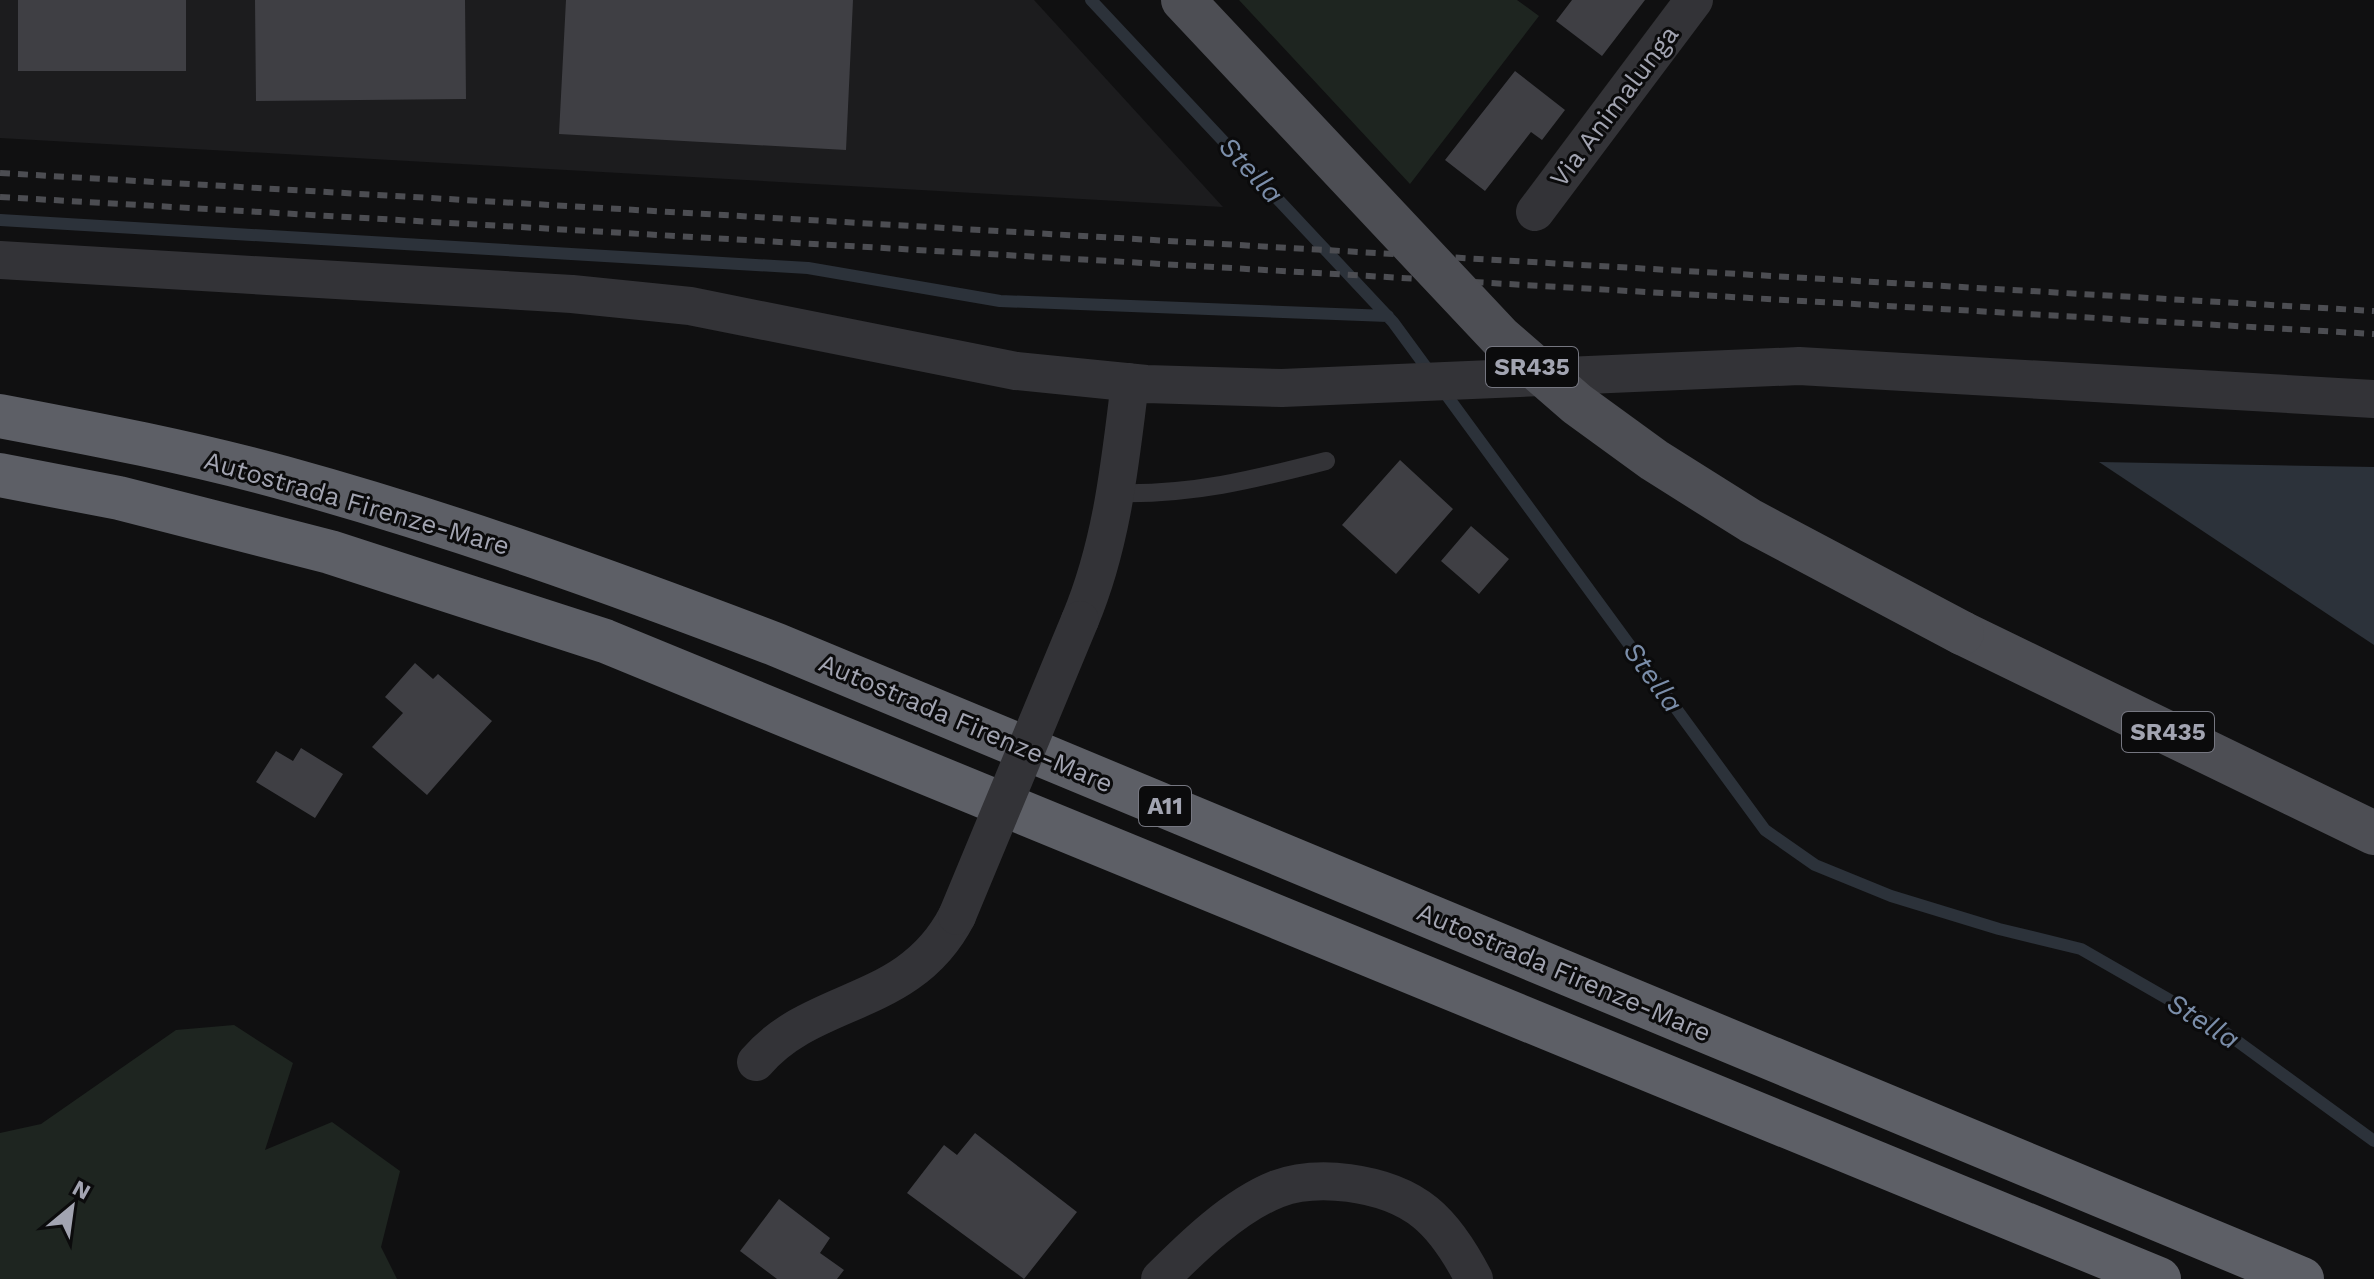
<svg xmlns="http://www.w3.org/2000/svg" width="2374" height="1279" font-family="'Work Sans',sans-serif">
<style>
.built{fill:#1c1c1e}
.green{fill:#1e2520}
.water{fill:#2c323a}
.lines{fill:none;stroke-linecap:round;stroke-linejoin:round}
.stream{stroke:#2c323a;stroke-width:12}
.building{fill:#3f3f44}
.lane{stroke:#333337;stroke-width:18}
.street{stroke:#333337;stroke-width:38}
.primary{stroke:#4d4e54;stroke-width:44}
.highway{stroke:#5d5f66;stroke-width:44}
.rail{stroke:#4c4d52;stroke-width:6;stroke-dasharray:10 8;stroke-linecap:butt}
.street-bridge{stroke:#333337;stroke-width:38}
.primary-bridge{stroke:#4d4e54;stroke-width:44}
.labels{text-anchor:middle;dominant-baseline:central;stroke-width:6;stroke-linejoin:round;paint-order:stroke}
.shield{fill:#0b0b0c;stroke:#757680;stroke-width:2}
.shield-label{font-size:24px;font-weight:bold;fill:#a2a4b1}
.street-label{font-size:26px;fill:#a2a4b1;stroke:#0b0b0c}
.water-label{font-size:28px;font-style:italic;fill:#7b8eaa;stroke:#0b0b0c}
</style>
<rect width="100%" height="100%" fill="#101011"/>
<path class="built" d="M0,0H1034L1223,207L0,138Z"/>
<path class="green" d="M1239,0H1517L1539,16L1410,184Z
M234,1025L293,1063L265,1150L332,1122L400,1171L381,1247L397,1279H0V1133L41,1124L176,1030Z"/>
<path class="water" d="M2099,462L2374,467V645Z"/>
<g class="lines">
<path class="stream" d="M1091,0L1393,322L1765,830L1815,865L1891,896L1999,929L2081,949L2222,1030L2374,1141
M0,220L808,268L1000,301L1388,316"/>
</g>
<path class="building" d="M18,0H186V71H18Z
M255,0H465L466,99L256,101Z
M566,0H853L846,150L559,134Z
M1572,0H1645L1602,56L1556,21Z
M1515,71L1565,110L1542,140L1531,132L1485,191L1445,160Z
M1400,460L1453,509L1396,574L1342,525Z
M1471,526L1509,559L1479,594L1441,561Z
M415,663L433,679L438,674L492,721L427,795L372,747L403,713L385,697Z
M301,748L343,774L315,818L256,782L276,751L293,761Z
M975,1133L1077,1212L1024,1279L907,1193L944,1145L957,1155Z
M779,1199L830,1238L820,1253L844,1270L837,1279H777L740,1251Z"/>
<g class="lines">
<path class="lane" d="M1116,493C1192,495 1252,480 1326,461"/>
<path class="street" d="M1535,212L1694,0
M0,260L572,294L690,306L1016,371L1146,384L1282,388L1799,366L2374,399
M1080,620C1112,544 1120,464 1130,382
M756,1062C814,994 909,1009 957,916
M1160,1279C1192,1247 1234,1206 1277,1189C1301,1180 1325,1180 1349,1183C1416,1192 1444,1221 1474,1279"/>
<path class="primary" d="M1962,633L2374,833"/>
<path class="highway" d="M0,416C95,434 190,452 284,478C451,524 615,583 777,645L2302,1279
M0,475L119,498L330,552L605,641L2159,1279"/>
<path class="rail" d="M0,173L2374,311
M0,197L2374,334"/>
<path class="street-bridge" d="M957,916L1080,620"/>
<path class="primary-bridge" d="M1183,0L1500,337L1577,404L1654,460L1751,521L1962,633"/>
</g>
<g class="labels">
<g class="shield">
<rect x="1486" y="347" width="92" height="40" rx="6"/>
<rect x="2122" y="712" width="92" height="40" rx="6"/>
<rect x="1139" y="786" width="52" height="40" rx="6"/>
</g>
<g class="shield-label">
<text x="1532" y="367">SR435</text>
<text x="2168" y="732">SR435</text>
<text x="1165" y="806">A11</text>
</g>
<g class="street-label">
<text transform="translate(1614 106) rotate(-53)">Via Animalunga</text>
<text transform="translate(357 503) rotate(16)">Autostrada Firenze-Mare</text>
<text transform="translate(966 723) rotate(23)">Autostrada Firenze-Mare</text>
<text transform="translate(1564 972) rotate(23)">Autostrada Firenze-Mare</text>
</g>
<g class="water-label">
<text transform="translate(1251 170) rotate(47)">Stella</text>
<text transform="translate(1653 677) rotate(54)">Stella</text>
<text transform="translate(2203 1021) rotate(32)">Stella</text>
</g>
</g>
<g transform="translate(72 1207) rotate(29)" stroke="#0b0b0c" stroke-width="6" paint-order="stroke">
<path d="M0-6L14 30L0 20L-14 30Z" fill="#a2a4b1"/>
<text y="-12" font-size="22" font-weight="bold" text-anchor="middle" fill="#a2a4b1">N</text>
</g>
</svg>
